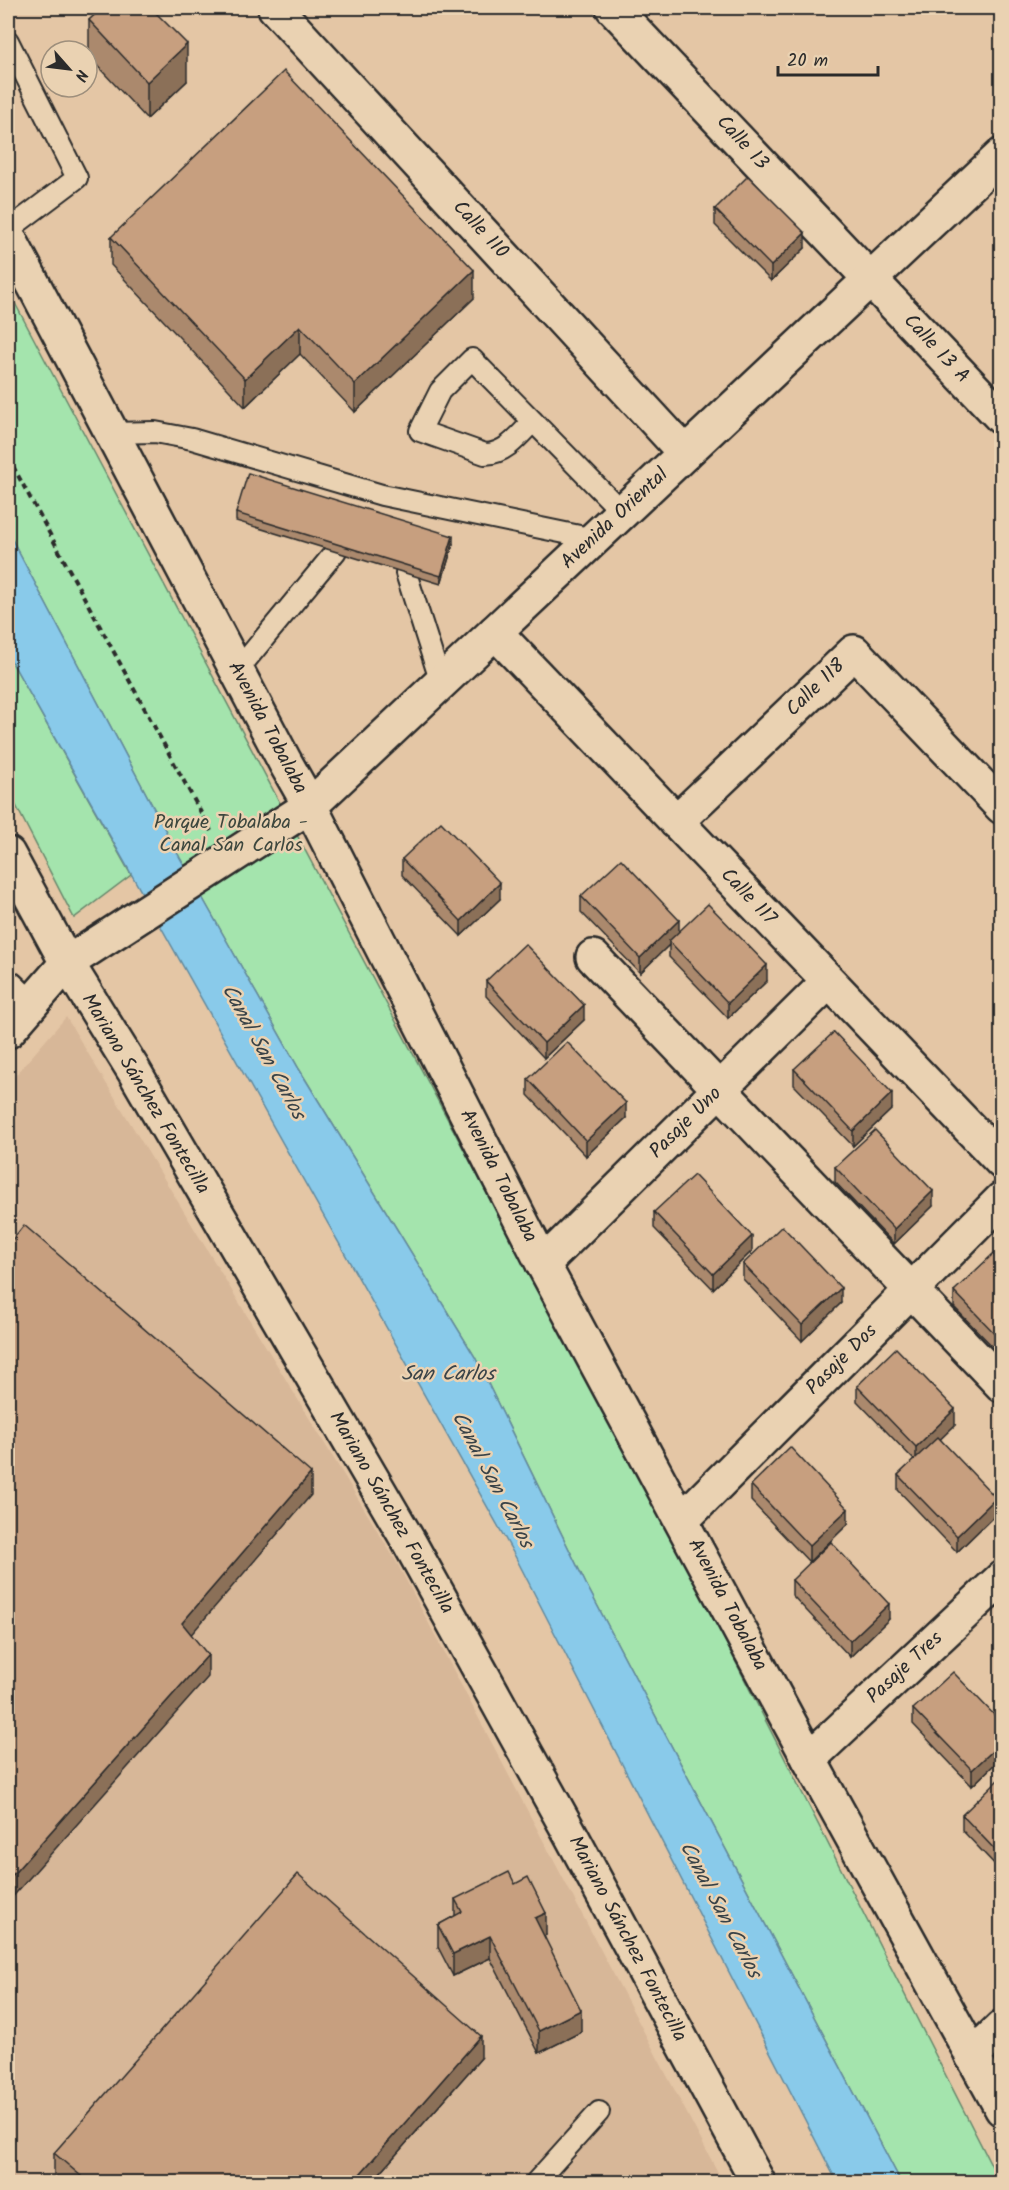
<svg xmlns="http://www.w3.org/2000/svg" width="1009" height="2190" font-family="Kalam,sans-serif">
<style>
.built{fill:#d7b798}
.green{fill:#a4e4ad;stroke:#68886c;stroke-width:1.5}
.water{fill:#89caea;stroke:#638a9e;stroke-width:1.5}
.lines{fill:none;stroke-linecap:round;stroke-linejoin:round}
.lane-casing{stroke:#2b2b2b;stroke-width:24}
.street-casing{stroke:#2b2b2b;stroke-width:38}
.secondary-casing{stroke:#2b2b2b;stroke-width:38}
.path{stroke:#2b2b2b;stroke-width:4;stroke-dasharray:6 4.5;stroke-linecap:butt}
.lane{stroke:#ead2b2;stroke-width:20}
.street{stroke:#ead2b2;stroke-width:33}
.secondary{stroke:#ead2b2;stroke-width:33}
.wall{fill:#ab896d;stroke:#2b2b2b;stroke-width:1.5}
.shaded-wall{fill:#8b6f59;stroke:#2b2b2b;stroke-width:1.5}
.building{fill:#c79f7f;stroke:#2b2b2b;stroke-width:1.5}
.labels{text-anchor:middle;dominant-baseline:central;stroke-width:5;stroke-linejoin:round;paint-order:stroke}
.street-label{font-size:20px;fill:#2b2b2b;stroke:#ead2b2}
.park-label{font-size:20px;fill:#3d473e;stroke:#ead2b2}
.water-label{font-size:21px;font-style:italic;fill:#394348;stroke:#ead2b2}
</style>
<rect width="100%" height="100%" fill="#e4c6a5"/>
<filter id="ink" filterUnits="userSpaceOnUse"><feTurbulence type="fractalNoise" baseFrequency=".0167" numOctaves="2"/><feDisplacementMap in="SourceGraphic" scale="12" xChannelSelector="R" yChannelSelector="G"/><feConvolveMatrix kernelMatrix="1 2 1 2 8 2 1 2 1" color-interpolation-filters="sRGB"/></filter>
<g filter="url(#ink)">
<path class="built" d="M66,1017L397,1563L723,2182H8V1084Z"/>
<path class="green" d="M8,290L517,1250L660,1513L1000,2182H901L586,1584L475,1357L299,1069L180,858L8,532Z
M8,655L131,875L74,918L8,790Z"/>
<path class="water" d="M8,532L180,858L299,1069L475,1357L586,1584L901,2182H837L515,1556L8,655Z"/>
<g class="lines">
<defs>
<path id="lane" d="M8,41L77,178L8,230
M533,421C519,436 505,454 485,454L420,431L440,391L472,359L622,512
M110,433L155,432L192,439L382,495L594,539
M406,573L441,683
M237,671L336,551
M536,2182L599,2112"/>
<path id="street" d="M275,8L685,453
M613,8L1002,418
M495,632L1002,1162
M676,822L854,652L1002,807
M593,957L1002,1385
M8,988L28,1007
M543,1264L829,981
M682,1520L1002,1199
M809,1759L1002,1578
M972,2056L1002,2027"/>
<path id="secondary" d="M8,236L285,762L310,806L543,1264L809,1759L1002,2109
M8,854L67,963L134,1071L409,1542L571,1835L758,2182
M8,1031L67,963L310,806L1002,155"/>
</defs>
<use href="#lane" class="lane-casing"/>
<use href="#street" class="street-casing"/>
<use href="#secondary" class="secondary-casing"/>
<path class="path" d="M8,457L211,831"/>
<use href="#lane" class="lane"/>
<use href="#street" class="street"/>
<use href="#secondary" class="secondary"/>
</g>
<path class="wall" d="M94,8H151L187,81L147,119L89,57V20L98,12Z
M715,209L805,248L771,281L715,225Z
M111,237L474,298L355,412L300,354L245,407L111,265Z
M236,513L453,544L441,584L236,521Z
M402,859L500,899L461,936L402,875Z
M581,896L679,932L767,981L728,1018L669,957V945L640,973L581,912Z
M486,981L584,1020L544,1058L486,996Z
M794,1069L892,1109L853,1146L794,1085Z
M528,1079L626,1118L586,1156L528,1095Z
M835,1167L933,1206L894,1244L835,1182Z
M654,1212L752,1251L713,1289L654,1228Z
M1002,1263V1356L954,1307V1291Z
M743,1264L841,1303L802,1341L743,1279Z
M857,1386L955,1425L940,1439L996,1514L957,1552L898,1490V1475L914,1460L857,1401Z
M751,1485L848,1524L809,1562L751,1501Z
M792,1580L889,1619L850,1657L792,1595Z
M913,1709L1002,1723V1757L972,1786L913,1724Z
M1002,1778V1872L962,1830V1815Z
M515,1884L546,1935L544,1936L581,2032L539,2053L490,1958L453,1976L438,1947V1925L455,1916V1899Z
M481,2058L372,2182H63L54,2175V2153Z"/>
<path class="shaded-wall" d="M187,44V81L147,119V82Z
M805,233V248L771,281V266Z
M474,270V298L355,412V384Z
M300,326V354L245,407V379Z
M453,536V544L441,584V576Z
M500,883V899L461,936V921Z
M679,920V935L669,941V945L640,973V958Z
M767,965V981L728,1018V1003Z
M584,1005V1020L544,1058V1043Z
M892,1093V1109L853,1146V1131Z
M626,1103V1118L586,1156V1141Z
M933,1191V1206L894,1244V1229Z
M752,1236V1251L713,1289V1274Z
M841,1288V1303L802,1341V1325Z
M955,1409V1425L916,1463V1447Z
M311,1473V1495L182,1645V1623Z
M996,1498V1514L957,1552V1536Z
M848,1509V1524L809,1562V1546Z
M889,1604V1619L850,1657V1641Z
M208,1655V1677L8,1902V1880Z
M1002,1742V1757L972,1786V1770Z
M546,1913V1935L535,1940V1918Z
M490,1936V1958L453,1976V1954Z
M581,2010V2032L539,2053V2031Z
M481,2036V2058L372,2182H353Z"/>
<path class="building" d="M102,8H151L187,44L147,82L89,20Z
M284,71L474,270L355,384L300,326L245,379L111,237Z
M748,176L805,233L771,266L715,209Z
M248,473L453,536L441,576L236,513Z
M441,822L500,883L461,921L402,859Z
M621,859L679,920L640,958L581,896Z
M708,904L767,965L728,1003L669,941Z
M525,944L584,1005L544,1043L486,981Z
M834,1032L892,1093L853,1131L794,1069Z
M567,1042L626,1103L586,1141L528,1079Z
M875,1130L933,1191L894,1229L835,1167Z
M694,1175L752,1236L713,1274L654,1212Z
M24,1225L311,1473L182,1623L208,1655L8,1880V1245Z
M782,1226L841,1288L802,1325L743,1264Z
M993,1254L1002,1263V1341L954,1291Z
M896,1348L955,1409L916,1447L857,1386Z
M938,1437L996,1498L957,1536L898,1475Z
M790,1447L848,1509L809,1546L751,1485Z
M831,1542L889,1604L850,1641L792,1580Z
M953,1672L1002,1723V1742L972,1770L913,1709Z
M1001,1777L1002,1778V1857L962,1815Z
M509,1872L515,1884L528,1877L546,1913L535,1918L581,2010L539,2031L490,1936L453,1954L438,1925L462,1912L455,1899Z
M298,1874L481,2036L353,2182H88L54,2153Z"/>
</g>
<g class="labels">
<g class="street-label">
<text transform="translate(742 143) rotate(47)">Calle 13</text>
<text transform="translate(480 230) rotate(47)">Calle 110</text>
<text transform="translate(936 349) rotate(47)">Calle 13 A</text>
<text transform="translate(615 519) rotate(-43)">Avenida Oriental</text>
<text transform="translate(816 688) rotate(-44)">Calle 118</text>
<text transform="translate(267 728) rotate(62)">Avenida Tobalaba</text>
<text transform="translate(748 897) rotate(46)">Calle 117</text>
<text transform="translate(145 1094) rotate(59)">Mariano Sánchez Fontecilla</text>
<text transform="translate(686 1123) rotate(-45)">Pasaje Uno</text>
<text transform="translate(498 1176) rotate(63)">Avenida Tobalaba</text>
<text transform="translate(842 1360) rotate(-45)">Pasaje Dos</text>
<text transform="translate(391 1513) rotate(60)">Mariano Sánchez Fontecilla</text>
<text transform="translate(727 1605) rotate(62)">Avenida Tobalaba</text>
<text transform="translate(905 1668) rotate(-43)">Pasaje Tres</text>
<text transform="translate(627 1939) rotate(62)">Mariano Sánchez Fontecilla</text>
</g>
<g class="park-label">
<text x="231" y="823">Parque Tobalaba -<tspan x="231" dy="23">Canal San Carlos</tspan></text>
</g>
<g class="water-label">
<text transform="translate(263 1052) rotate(61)">Canal San Carlos</text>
<text x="448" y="1374">San Carlos</text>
<text transform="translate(492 1480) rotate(62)">Canal San Carlos</text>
<text transform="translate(720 1910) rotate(62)">Canal San Carlos</text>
</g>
</g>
<rect width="1009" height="2190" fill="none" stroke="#ead2b2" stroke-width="30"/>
<rect x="15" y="15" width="979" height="2160" fill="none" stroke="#2b2b2b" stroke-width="2" filter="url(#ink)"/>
<g transform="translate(69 69) rotate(118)"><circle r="28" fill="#ead2b2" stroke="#9e8f7c" stroke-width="1.5"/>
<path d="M0-4.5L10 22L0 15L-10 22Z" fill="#2b2b2b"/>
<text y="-9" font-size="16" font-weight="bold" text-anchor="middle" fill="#2b2b2b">N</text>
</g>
<path d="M778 66v9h100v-9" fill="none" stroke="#2b2b2b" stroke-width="3"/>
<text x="787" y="66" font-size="18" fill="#2b2b2b" stroke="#ead2b2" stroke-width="4.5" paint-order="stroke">20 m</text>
</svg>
